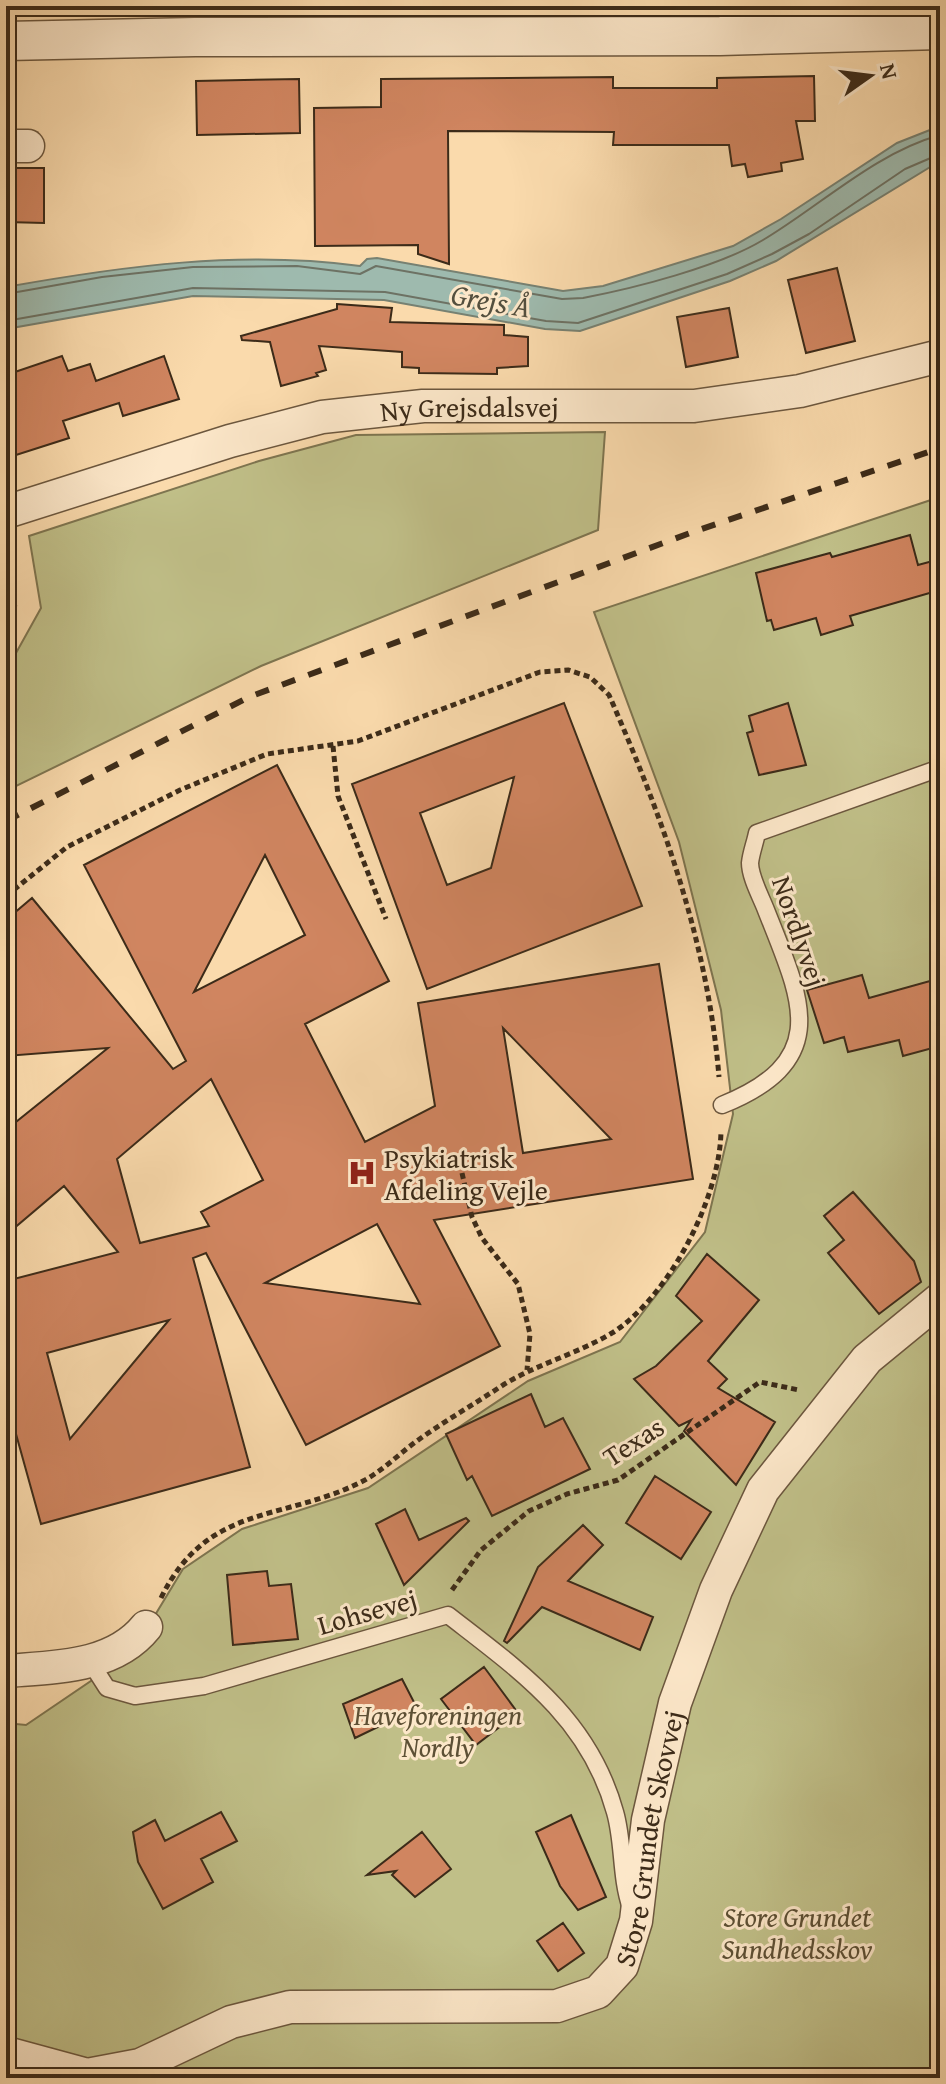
<svg xmlns="http://www.w3.org/2000/svg" width="946" height="2084" font-family="'Gentium Book Plus',serif">
<style>
.green{fill:#c0bf88;stroke:#7e7550;stroke-width:2}
.water{fill:#9ebaae;stroke:#778172;stroke-width:2}
.lines{fill:none;stroke-linecap:round;stroke-linejoin:round}
.shore{stroke:#6d7264;stroke-width:2}
.building{fill:#d08560;stroke:#3c2b19;stroke-width:2;fill-rule:evenodd}
.service-casing{stroke:#6c573e;stroke-width:19}
.minor-casing{stroke:#6c573e;stroke-width:35}
.tertiary-casing{stroke:#6c573e;stroke-width:41}
.path{stroke:#3c2b19;stroke-width:5;stroke-dasharray:6 4;stroke-linecap:butt}
.service{stroke:#fce7c9;stroke-width:16}
.minor{stroke:#fce7c9;stroke-width:32}
.tertiary{stroke:#fce7c9;stroke-width:38}
.rail{stroke:#3c2b19;stroke-width:6;stroke-dasharray:14 14;stroke-linecap:butt}
.labels{text-anchor:middle;dominant-baseline:central;stroke-width:6;stroke-linejoin:round;paint-order:stroke}
.street-label{font-size:28px;fill:#3c2b19;stroke:#fce7c9}
.poi-label{font-size:28px;fill:#3c2b19;stroke:#fce7c9;text-anchor:start}
.park-label{font-size:28px;font-style:italic;fill:#5d5035;stroke:#fce7c9}
.water-label{font-size:30px;font-style:italic;fill:#544f3e;stroke:#fce7c9}
</style>
<rect width="100%" height="100%" fill="#fadaac"/>
<filter id="stains"><feTurbulence type="fractalNoise" baseFrequency=".0025" numOctaves="4"/><feColorMatrix values="0 0 0 0 .2 0 0 0 0 .09 0 0 0 0 .02 0 0 0 .5 -.17"/></filter>
<radialGradient id="worn" r=".72"><stop offset=".6" stop-color="#630" stop-opacity="0"/><stop offset="1" stop-color="#630" stop-opacity=".3"/></radialGradient>
<path class="green" d="M605,432L598,530L261,666L6,791V671L41,608L29,536L259,461L356,435Z
M940,497V2078H6V1723L26,1725L132,1653L183,1569L242,1529L368,1488L528,1381L620,1342L705,1232L733,1114L721,1010L679,842L594,612Z"/>
<path class="water" d="M940,126V161L776,261L730,281L580,331L545,329L384,300L193,296L6,329V287C124,266 240,250 360,266L367,259L377,258L563,291L603,286L733,246L781,219L897,143Z"/>
<g class="lines">
<path class="shore" d="M6,294L102,277L193,267L297,266L360,274L376,266L562,299L583,298C635,288 718,267 763,240C820,206 875,153 940,135
M6,321L193,288L385,292L546,321L578,323L727,274L772,254L809,234L905,169L940,154"/>
</g>
<path class="building" d="M814,76L815,121H796L803,159L781,163L782,171L748,177L745,164L732,166L729,145H613L614,132L448,131L449,264L418,254V245L315,246L314,108L381,107V79L613,77V88H717V78Z
M299,79L300,133L197,135L196,81Z
M6,168H44V223L6,222Z
M837,268L855,341L806,353L788,280Z
M337,304L392,308L390,322L504,325V335L528,337V366L497,368V374L419,373V368L402,367V352L319,346L326,370L316,373L318,376L281,386L270,342L242,340L241,336L337,309Z
M729,308L738,357L686,367L677,317Z
M62,356L68,371L90,364L96,381L164,356L179,399L123,416L119,403L63,421L69,438L16,455L6,426V375Z
M910,535L918,565L940,559V590L850,616L853,625L821,635L816,618L774,630L771,620L767,621L756,573L830,553L832,557Z
M564,703L642,906L427,989L352,784ZM514,777L491,868L447,885L420,813Z
M788,703L806,765L759,775L747,733L753,731L749,716Z
M277,765L389,981L305,1024L365,1142L435,1106L418,1003L659,964L693,1179L434,1220L500,1346L306,1445L206,1253L193,1258L250,1467L41,1524L6,1398V1281L118,1252L64,1186L6,1235V1130L108,1048L6,1056V920L32,898L173,1069L186,1061L84,865ZM265,855L305,935L194,992ZM503,1028L611,1139L523,1153ZM211,1079L263,1180L201,1212L209,1226L140,1243L117,1159ZM377,1224L420,1304L265,1283ZM169,1320L70,1439L47,1353Z
M862,975L869,998L930,981L931,986L940,983V1046L903,1056L899,1040L848,1052L844,1037L824,1043L807,990Z
M853,1192L914,1261L921,1282L879,1314L828,1253L844,1240L824,1216Z
M707,1254L759,1300L708,1361L727,1379L718,1388L775,1422L736,1485L684,1431L691,1420L679,1426L634,1379L656,1366L702,1321L676,1296Z
M531,1394L545,1427L563,1418L590,1469L492,1516L472,1476L467,1480L446,1434Z
M655,1476L711,1512L681,1559L626,1523Z
M405,1509L419,1540L466,1518L469,1521L404,1585L376,1524Z
M583,1525L603,1545L568,1581L653,1617L640,1650L542,1607L507,1643L504,1641L538,1567Z
M267,1571L269,1586L291,1584L298,1639L233,1645L227,1575Z
M484,1667L518,1713L476,1745L441,1699Z
M402,1679L417,1708L355,1738L343,1704Z
M221,1812L237,1841L201,1859L213,1882L163,1909L138,1862L133,1832L155,1820L165,1841Z
M571,1815L606,1897L578,1910L560,1886L536,1832Z
M422,1832L451,1869L415,1897L392,1875L396,1871L367,1875Z
M563,1923L584,1953L558,1971L537,1941Z"/>
<g class="lines">
<defs>
<path id="service" d="M722,1105C834,1060 801,999 766,910C761,897 750,877 750,863C751,853 755,843 757,833L940,768
M89,1660L107,1688L135,1696L204,1686L448,1615C520,1671 589,1718 615,1812C624,1843 620,1876 631,1908"/>
<g id="minor">
<path d="M6,146H28"/>
<path id="s1" d="M6,512L230,441L322,417L423,406H694L800,391L940,356"/>
<path d="M6,1671C54,1667 113,1668 146,1627"/>
<path id="s2" d="M6,2053L87,2075L140,2065L231,2022L290,2007L557,2006L598,1992L622,1966L636,1921L648,1820L675,1703L716,1590L763,1490L867,1359L940,1299"/>
</g>
<path id="tertiary" d="M6,41L195,37L720,36L940,30"/>
</defs>
<use href="#service" class="service-casing"/>
<use href="#minor" class="minor-casing"/>
<use href="#tertiary" class="tertiary-casing"/>
<path class="path" d="M6,566L15,604L6,645
M333,746L338,796L386,919
M6,896L67,847L180,790L267,754L358,741L540,672L568,670L590,677L609,695C663,818 708,943 719,1077
M462,1173L472,1217L482,1238L518,1284L530,1334L527,1370
M452,1590L481,1550L529,1511L567,1494L618,1480L760,1382L799,1390
M161,1598C208,1502 284,1522 363,1481C384,1470 402,1451 421,1438C448,1419 476,1403 503,1385C537,1364 577,1354 612,1333C669,1297 720,1198 721,1131"/>
<use href="#service" class="service"/>
<use href="#minor" class="minor"/>
<use href="#tertiary" class="tertiary"/>
<path class="rail" d="M6,821L249,697L690,533L940,448"/>
</g>
<defs>
<symbol id="hospital-bare" viewBox="-9 -9 18 18"><path d="M-5-5h3v3.5h4V-5h3V5h-3V1.5h-4V5h-3Z" fill="#8f2418" stroke="#fce7c9" stroke-width="2.5" paint-order="stroke"/></symbol>
</defs>
<g fill-rule="evenodd">
<use href="#hospital-bare" x="342" y="1153" width="40" height="40"/>
</g>
<g class="labels">
<g class="street-label">
<text stroke="none"><textPath href="#s1" startOffset="478">Ny Grejsdalsvej</textPath></text>
<text transform="translate(800 931) rotate(71)">Nordlyvej</text>
<text transform="translate(633 1441) rotate(-33)">Texas</text>
<text transform="translate(367 1611) rotate(-16)">Lohsevej</text>
<text stroke="none"><textPath href="#s2" startOffset="776">Store Grundet Skovvej</textPath></text>
</g>
<g class="poi-label">
<text x="384" y="1157">Psykiatrisk<tspan x="384" dy="32">Afdeling Vejle</tspan></text>
</g>
<g class="park-label">
<text x="438" y="1714">Haveforeningen<tspan x="438" dy="32">Nordly</tspan></text>
<text x="797" y="1916">Store Grundet<tspan x="797" dy="32">Sundhedsskov</tspan></text>
</g>
<g class="water-label">
<text transform="translate(491 300) rotate(10)">Grejs Å</text>
</g>
</g>
<rect width="946" height="2084" fill="none" stroke="#fadaac" stroke-width="32"/>
<rect x="8" y="8" width="930" height="2068" fill="none" stroke="#3c2b19" stroke-width="4"/>
<rect x="16" y="16" width="914" height="2052" fill="none" stroke="#3c2b19" stroke-width="2"/>
<g transform="translate(870 76) rotate(76)" stroke="#fce7c9" stroke-width="6" paint-order="stroke">
<path d="M0-6L14 30L0 20L-14 30Z" fill="#3c2b19"/>
<text y="-12" font-size="22" font-weight="bold" text-anchor="middle" fill="#3c2b19">N</text>
</g>
<rect width="100%" height="100%" filter="url(#stains)"/>
<rect width="100%" height="100%" fill="url(#worn)"/>
</svg>
